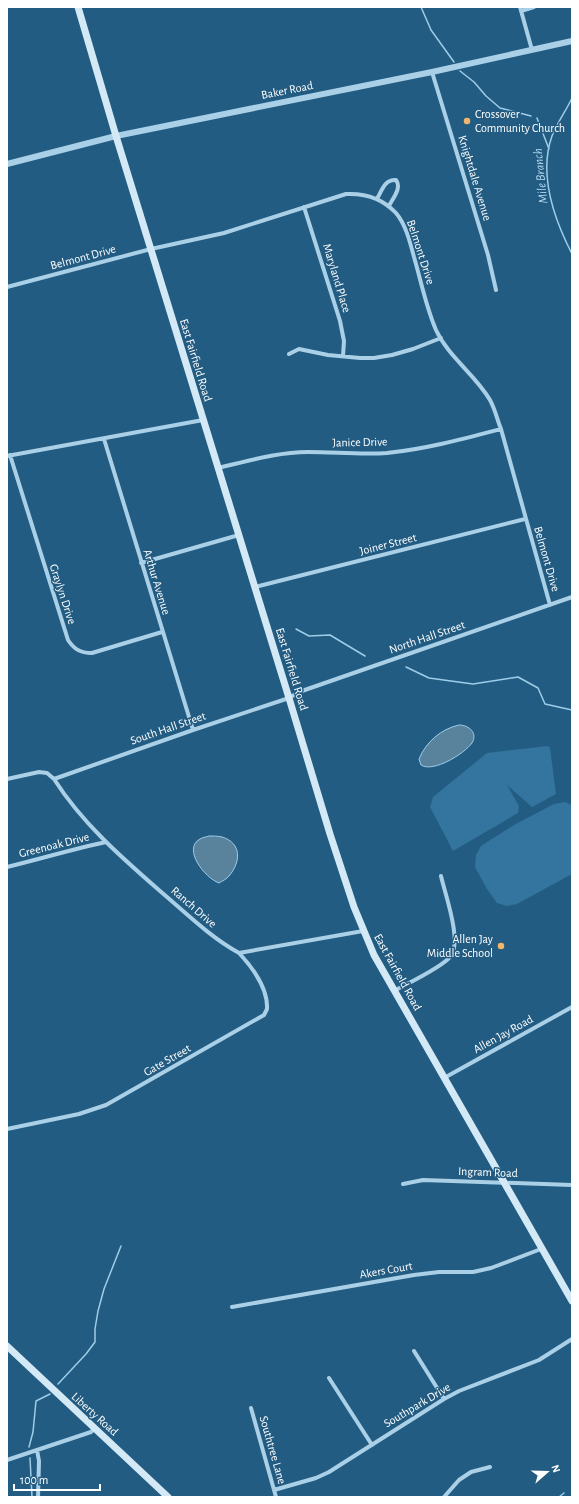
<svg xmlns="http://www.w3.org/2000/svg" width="579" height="1504" font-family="'Alegreya Sans',sans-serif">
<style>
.green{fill:#33759e}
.water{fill:#59829c;stroke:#9ecde8}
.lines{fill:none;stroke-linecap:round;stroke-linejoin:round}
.stream{stroke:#9ecde8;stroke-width:1.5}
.minor{stroke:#aad0e7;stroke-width:4}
.tertiary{stroke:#aad0e7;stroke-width:6}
.secondary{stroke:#d4e9f6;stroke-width:7}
.poi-dot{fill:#f3b56d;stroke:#235c82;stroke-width:1.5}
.labels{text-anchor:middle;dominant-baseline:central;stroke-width:3;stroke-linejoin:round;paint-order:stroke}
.street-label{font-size:12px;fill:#fff;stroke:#235c82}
.poi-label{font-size:12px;fill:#fff;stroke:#235c82;text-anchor:start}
.water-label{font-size:13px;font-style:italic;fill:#b6daef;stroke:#235c82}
</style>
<rect width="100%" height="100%" fill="#235c82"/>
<path class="green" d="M548,746L550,748L556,794L532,807L507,785L519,806L518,813L453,851L430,807L433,797L487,753Z
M565,802L572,805V874L517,904L507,906L497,903L487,889L475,867L476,855L481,846L514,825L554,804Z"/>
<path class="water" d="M459,725C469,725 478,733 472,743C464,754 433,773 421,765L419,759C426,742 441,729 459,725Z
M209,836C213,836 218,836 222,837C242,843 241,862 229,876C227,879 222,881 219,883C205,878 182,849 200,839C203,837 207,837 209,836Z"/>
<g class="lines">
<path class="stream" d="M421,7L431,30L454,62
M460,71L474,82L486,96L500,108L531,116
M572,98C566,111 557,123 552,136C538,175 554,219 572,254
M537,118L549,149
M296,629L309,636L330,635L365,656
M406,667L429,678L473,684L518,677L538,688L545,704L572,710
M58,1384L86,1354L95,1342V1329L98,1311L104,1289L121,1246
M29,1447L33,1432L36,1401L50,1394
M30,1458L32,1497
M559,1497L564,1493"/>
<path class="minor" d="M520,7L532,50
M521,11L534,7
M432,72L488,255L496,290
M377,199C382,190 385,179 396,180C402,188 393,198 389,206
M304,207L340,321L344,341L343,356
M7,287L151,249L224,233L346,194C365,193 382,198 396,213C406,225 410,242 414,257C421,281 426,307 436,330C449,358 475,374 490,400C495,409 497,419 501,429L550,605
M289,354L299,349L328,355L360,358H374L392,355L413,349L441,338
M104,439L193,730
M10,455L68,640C74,649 80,653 92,653L162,632
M7,456L203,420
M218,468C248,461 278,452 308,452C335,452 361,455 387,453C426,449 463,439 501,429
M141,563L239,535
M255,587L525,519
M7,779L39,772L47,773L54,779C82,823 121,857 160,891C186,913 210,937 239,953L363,931
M54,779L193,730L289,698L299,692L572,597
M7,867C40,859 73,849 106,842
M394,991C408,983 441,968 450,957C463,943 445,894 441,876
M444,1078L572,1007
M7,1129L79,1114L106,1105L264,1015L267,1009C268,989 252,967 239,953
M403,1184L423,1180L572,1185
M232,1307L414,1275L439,1272H473L491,1268L541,1249
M414,1351L444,1399
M329,1378L372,1445
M251,1408L276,1497
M37,1450L39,1461L38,1497
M7,1460L91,1432L95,1428
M274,1490L316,1478L329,1472L444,1399L459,1391L539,1360L572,1339
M444,1497L459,1480L471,1472L490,1467"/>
<path class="tertiary" d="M7,164L116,136L432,72L572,41"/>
<path class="secondary" d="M78,7L116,136L289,698L330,834L354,907L374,955L572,1301
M7,1346L168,1497"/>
</g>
<g class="poi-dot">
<circle cx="467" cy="121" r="4"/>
<circle cx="501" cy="946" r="4"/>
</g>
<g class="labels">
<g class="street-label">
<text transform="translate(287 90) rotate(-11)">Baker Road</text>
<text transform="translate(475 178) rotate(73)">Knightdale Avenue</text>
<text transform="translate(421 252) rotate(72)">Belmont Drive</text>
<text transform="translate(83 257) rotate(-15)">Belmont Drive</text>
<text transform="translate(337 278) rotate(73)">Maryland Place</text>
<text transform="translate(196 360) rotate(73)">East Fairfield Road</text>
<text transform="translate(360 442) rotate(-1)">Janice Drive</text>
<text transform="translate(388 544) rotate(-14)">Joiner Street</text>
<text transform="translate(547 559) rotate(74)">Belmont Drive</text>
<text transform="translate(157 582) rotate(73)">Arthur Avenue</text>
<text transform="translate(63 594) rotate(72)">Graylyn Drive</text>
<text transform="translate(427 637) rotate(-19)">North Hall Street</text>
<text transform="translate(292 669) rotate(73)">East Fairfield Road</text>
<text transform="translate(168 728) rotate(-19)">South Hall Street</text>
<text transform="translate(54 845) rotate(-14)">Greenoak Drive</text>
<text transform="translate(194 907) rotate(41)">Ranch Drive</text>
<text transform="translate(398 972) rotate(61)">East Fairfield Road</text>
<text transform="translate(503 1034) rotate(-29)">Allen Jay Road</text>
<text transform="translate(167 1060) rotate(-30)">Gate Street</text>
<text transform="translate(488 1172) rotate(2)">Ingram Road</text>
<text transform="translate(386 1270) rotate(-10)">Akers Court</text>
<text transform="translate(417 1405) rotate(-31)">Southpark Drive</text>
<text transform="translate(95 1414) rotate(42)">Liberty Road</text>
<text transform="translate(273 1450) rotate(74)">Southtree Lane</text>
</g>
<g class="poi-label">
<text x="475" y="114">Crossover<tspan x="475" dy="14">Community Church</tspan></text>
<text x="493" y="939" text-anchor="end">Allen Jay<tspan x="493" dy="14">Middle School</tspan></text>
</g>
<g class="water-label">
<text transform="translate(541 176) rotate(-96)">Mile Branch</text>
</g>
</g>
<rect width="579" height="1504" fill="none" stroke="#ffffff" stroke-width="16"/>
<g transform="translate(547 1472) rotate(70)" stroke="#235c82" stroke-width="3" paint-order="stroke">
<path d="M0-3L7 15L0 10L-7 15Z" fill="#ffffff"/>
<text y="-6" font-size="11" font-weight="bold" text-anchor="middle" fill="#ffffff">N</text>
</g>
<path d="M14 1484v6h86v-6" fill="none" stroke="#ffffff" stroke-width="2"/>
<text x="20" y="1484" font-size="12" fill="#ffffff" stroke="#235c82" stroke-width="3" paint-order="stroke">100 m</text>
</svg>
